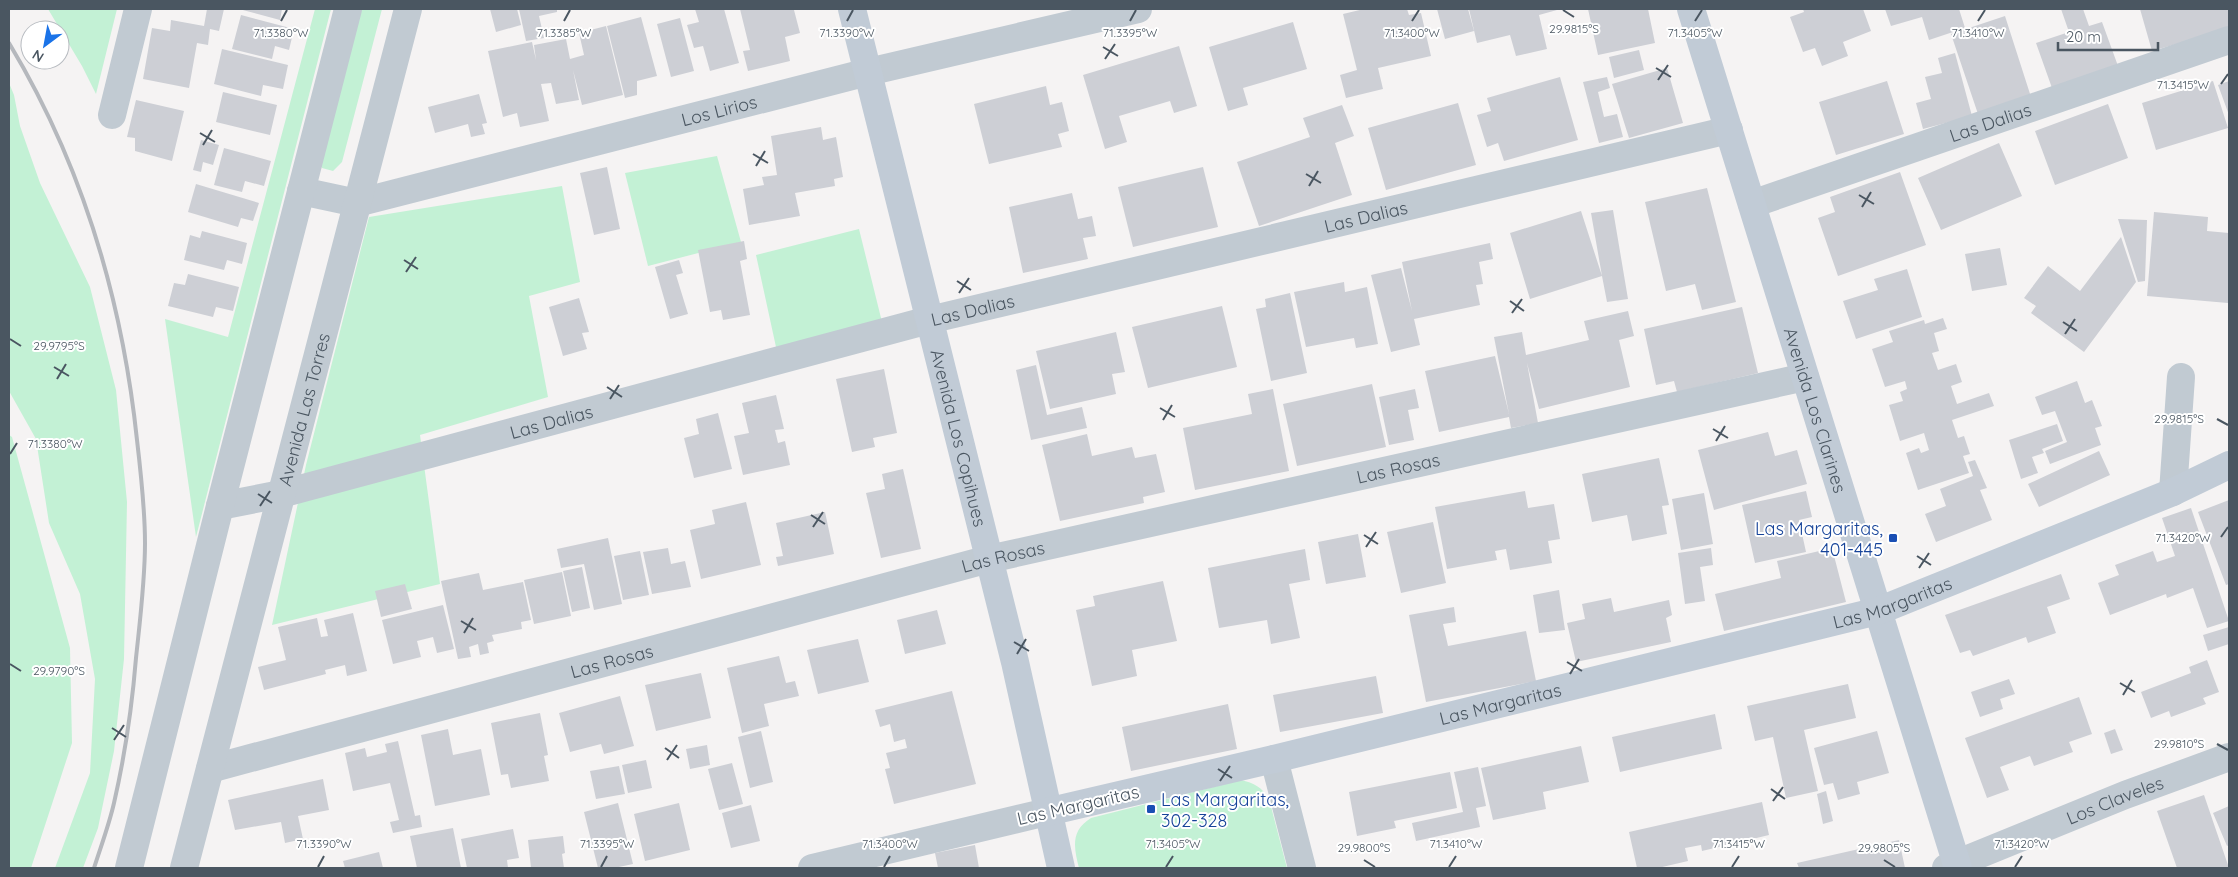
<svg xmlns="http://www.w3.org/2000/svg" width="2238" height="877" font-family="Quicksand,sans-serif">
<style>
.green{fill:#c3f1d5}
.building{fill:#cdcfd5}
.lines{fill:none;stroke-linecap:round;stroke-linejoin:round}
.street{stroke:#c1cad2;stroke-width:28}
.secondary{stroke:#c1cbd6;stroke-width:28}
.rail{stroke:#b5b8bd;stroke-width:4}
.ticks{fill:none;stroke:#4a5661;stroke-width:2}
.transit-dot{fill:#1a4fb4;stroke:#fff;stroke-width:2}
.labels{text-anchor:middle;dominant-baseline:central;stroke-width:4;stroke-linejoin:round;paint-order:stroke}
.street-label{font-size:18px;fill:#4a5661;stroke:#fff}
.transit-label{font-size:18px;fill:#164399;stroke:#fff;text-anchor:end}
.ticks-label{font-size:12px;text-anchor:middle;fill:#4a5661;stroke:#fff;stroke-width:4;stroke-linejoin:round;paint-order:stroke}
</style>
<rect width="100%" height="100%" fill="#f5f3f3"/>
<path class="green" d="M48,9H117L96,94L82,66Z
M315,9H331L196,537L165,319L228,337Z
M355,9H382L342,162L333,171L322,168L316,158Z
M9,83L14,95L20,126L40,183L90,287L116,390L127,502L124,659L114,751L98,828L83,868H55L90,773L95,679L80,594L49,523L36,439L9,391Z
M717,156L741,242L648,266L625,173Z
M562,186L580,282L529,296L548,397L420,435L440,584L272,625L306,465L369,217Z
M859,229L882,322L776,347L756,255Z
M9,435L12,437L70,648L72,743L31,868H9Z
M1241,780C1254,783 1262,787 1269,799L1287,868H1079C1074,848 1070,831 1091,818Z"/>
<path class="building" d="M207,9H224L219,31L210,29L208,45L197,43L189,88L143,79L152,28L170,31L171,20L204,26Z
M239,9H282L280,20Z
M490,9H517L521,25L496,32Z
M519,9H557V12L539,16L544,38L526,41Z
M695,9H724L739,63L710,71L703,46L694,48L687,25L699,22Z
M740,9H797L794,10L800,33L785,37L790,61L748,71L743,51L750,50Z
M1364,9H1407L1409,15L1421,13L1431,56L1378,68L1383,89L1346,98L1340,75L1357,70L1343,14Z
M1437,9H1468L1474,31L1445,39Z
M1469,9H1556L1557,10L1539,15L1547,49L1516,56L1510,35L1477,43Z
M1588,9H1648L1655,43L1598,55Z
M1803,9H1863L1871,31L1843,42L1848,56L1822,66L1815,48L1803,52L1790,17L1804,12Z
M1885,9H1959L1965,28L1929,40L1922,17L1891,26Z
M2061,9H2083L2089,26L2102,22L2118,66L2052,88L2036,43L2069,32Z
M2140,9H2229V29L2152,51Z
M241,15L294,29L289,50L275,46L272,59L232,49Z
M2005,16L2031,97L1978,114L1951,34Z
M641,17L657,76L637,81V95L625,98L607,26Z
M680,18L694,71L671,77L657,24Z
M1293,22L1307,69L1243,88L1248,105L1228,111L1209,47Z
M606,26L623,95L582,105L573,70L579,100L556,104L551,83L541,84L549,121L520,127L517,113L503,117L488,51L532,42L536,60L534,45L566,39L570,59L584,55L579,33Z
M1179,46L1197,106L1174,113L1170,101L1119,116L1127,142L1105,149L1083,75Z
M222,49L288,65L283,89L263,85L261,96L214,84Z
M1639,50L1644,70L1614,78L1609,57Z
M1955,53L1972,116L1923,129L1916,103L1931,99L1925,77L1942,73L1938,58Z
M1667,68L1683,123L1629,138L1612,84Z
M1560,77L1578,140L1504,161L1498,143L1487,147L1477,115L1491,111L1487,98Z
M1607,77L1610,88L1598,92L1604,117L1617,114L1623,137L1599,143L1583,82Z
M1887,81L1904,134L1836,155L1819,102Z
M2213,81L2228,128L2156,150L2142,103Z
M2229,81V115L2218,85Z
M1046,86L1050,105L1062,102L1069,131L1058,134L1062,147L989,164L974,104Z
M223,92L277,105L270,135L216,122Z
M479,94L487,123L482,124L485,134L471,137L468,124L435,133L428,107Z
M136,100L184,111L172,161L135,151V138L127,137Z
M1458,103L1476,165L1386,190L1368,128Z
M2108,104L2128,158L2055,185L2035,131Z
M1342,105L1354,136L1335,143L1352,195L1259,226L1237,162L1310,137L1303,118Z
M821,127L823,140L836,137L843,177L834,179L835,186L795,193L800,216L749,225L743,189L764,185L762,177L777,175L771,136Z
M201,140L219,145L213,165L203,162L201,172L193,170Z
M1999,143L2022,196L1941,230L1918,178Z
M224,148L271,161L264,186L245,181L242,192L214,185Z
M607,167L620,229L594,235L580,173Z
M1203,167L1218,227L1133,247L1118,187Z
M1900,172L1926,245L1838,276L1818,218L1835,212L1830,197Z
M196,184L259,203L253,221L241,218L238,227L188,212Z
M1707,188L1736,302L1702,310L1695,284L1666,291L1645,202Z
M1072,193L1078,219L1092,216L1096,236L1083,238L1088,259L1023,273L1009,207Z
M1613,210L1628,299L1607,302L1602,276L1530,299L1510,233L1581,211L1602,276L1591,213Z
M2154,212L2208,217L2207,231L2229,233L2228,303L2147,296Z
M2118,219L2147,220L2145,281L2138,282Z
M202,231L247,243L242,264L227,260L224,270L184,260L190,235L200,238Z
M2121,237L2136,282L2084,352L2031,313L2036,306L2024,298L2048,266L2080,291Z
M744,241L747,259L740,261L750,315L723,320L721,310L710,312L698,250Z
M1490,243L1493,259L1479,262L1483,284L1476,285L1480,305L1414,319L1420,345L1391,352L1371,275L1401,268L1412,311L1402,262Z
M2000,248L2007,285L1972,291L1965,254Z
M679,260L683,273L676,275L688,314L670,319L655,267Z
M1907,269L1922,317L1856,339L1843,301L1878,290L1874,279Z
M188,274L239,287L233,311L216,307L213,317L168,306L174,283L185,285Z
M1344,282L1345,292L1367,287L1378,344L1356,348L1354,338L1306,347L1294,292Z
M1290,293L1307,373L1271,381L1256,309L1266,307L1265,299Z
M579,298L589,332L582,333L587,349L563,356L549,307Z
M1222,306L1237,367L1148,388L1132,327Z
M1742,307L1758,373L1677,392L1674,381L1656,385L1644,329Z
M1628,311L1634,336L1619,340L1630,387L1539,409L1527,363L1538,423L1511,428L1509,417L1439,432L1425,371L1495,356L1509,414L1494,337L1522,332L1526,355L1589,340L1584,321Z
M1943,318L1947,329L1934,333L1939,351L1932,353L1938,370L1956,364L1962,382L1951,386L1957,404L1989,393L1994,406L1952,420L1958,438L1964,436L1970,454L1963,456L1969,473L1918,490L1906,453L1919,448L1921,453L1929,450L1924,433L1900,441L1889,405L1903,401L1900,392L1907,389L1905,381L1885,387L1872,349L1893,342L1889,331L1924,320L1925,324Z
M1116,332L1125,372L1112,374L1116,394L1050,409L1036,351Z
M1036,365L1047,415L1082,407L1087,428L1031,440L1016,370Z
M884,369L897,433L873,438L875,447L852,452L836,379Z
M2077,381L2085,403L2092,400L2102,426L2095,428L2101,445L2050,464L2045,451L2067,442L2055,411L2042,415L2035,397Z
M1372,384L1386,447L1297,466L1283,404Z
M1273,389L1289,471L1195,490L1183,428L1252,414L1248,394Z
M1415,389L1419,408L1408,410L1414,440L1389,445L1379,397Z
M776,395L784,429L775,430L778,443L785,441L790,465L743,475L734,436L749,433L742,403Z
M718,413L732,469L694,478L684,438L699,434L696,419Z
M2057,424L2063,441L2042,449L2044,453L2032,457L2038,473L2021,479L2009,440Z
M1768,432L1775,456L1797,450L1807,484L1714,510L1698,450Z
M1087,434L1092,456L1132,447L1135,458L1156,454L1165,492L1143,497L1144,503L1060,521L1042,445Z
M2099,451L2110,475L2039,507L2028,484Z
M1659,458L1669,505L1662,506L1667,534L1632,541L1627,515L1592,522L1582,474Z
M1975,460L1987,488L1980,490L1992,520L1936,542L1925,514L1946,506L1940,489L1973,476L1968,462Z
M903,469L921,549L881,558L866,493L885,489L882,474Z
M1525,491L1528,508L1554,504L1560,539L1548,541L1552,563L1510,570L1506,549L1495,551L1497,560L1447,569L1435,507Z
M1806,491L1812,517L1799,520L1806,552L1755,563L1742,505Z
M1704,493L1713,544L1681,550L1672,499Z
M2229,500V584L2226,585L2198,512Z
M746,502L761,565L701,579L690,530L715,524L712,510Z
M2191,508L2229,621L2207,628L2193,588L2167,598L2166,594L2110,615L2098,583L2119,575L2115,565L2153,551L2157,562L2175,556L2162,518Z
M825,512L834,554L778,566L776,557L783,556L776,523Z
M1433,522L1446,583L1401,593L1387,532Z
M1358,534L1366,577L1326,584L1318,542Z
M608,538L622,604L594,610L584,564L561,568L557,549Z
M668,548L671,564L685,561L691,587L652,594L643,552Z
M1711,548L1713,565L1700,567L1705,601L1685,604L1678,553Z
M1832,548L1846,602L1724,631L1715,594L1781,578L1777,561Z
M1305,549L1310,580L1289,584L1300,638L1271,644L1267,620L1219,628L1208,568Z
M640,551L649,595L623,600L614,556Z
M582,567L590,608L572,612L563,571Z
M562,572L571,616L534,624L524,580Z
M479,573L483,590L523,582L531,620L521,622L522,629L492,635L494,641L487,643L489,653L480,655L478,644L469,647L471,657L458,659L441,581Z
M2061,574L2070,599L2047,607L2056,633L2028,643L2026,637L1973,656L1970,650L1960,653L1945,615Z
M1163,581L1177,641L1132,650L1137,676L1092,686L1076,610L1095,606L1093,596Z
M405,584L412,609L381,617L375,591Z
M1559,590L1565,630L1539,633L1533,595Z
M1611,598L1614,612L1669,600L1672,615L1666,618L1671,642L1576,662L1567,623L1585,619L1582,604Z
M443,605L454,649L437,653L433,637L417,641L421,657L393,664L382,620Z
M1454,607L1456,622L1443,624L1448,646L1526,631L1536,681L1426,702L1409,615Z
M937,610L946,644L905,654L897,620Z
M353,613L367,671L347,676L345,665L325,670L326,674L264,690L258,667L286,660L278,627L317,618L321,637L328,636L324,620Z
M2229,627V644L2208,651L2203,635Z
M858,639L869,682L818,694L807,650Z
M779,656L786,683L795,681L799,696L764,704L769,726L742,733L727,668Z
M2207,660L2219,692L2203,698L2206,704L2171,717L2169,711L2151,718L2141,692L2191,673L2189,667Z
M701,673L711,718L656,731L645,685Z
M1376,676L1383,713L1280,732L1273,695Z
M2009,679L2015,694L2000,699L2003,709L1980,717L1971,692Z
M1848,684L1856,718L1804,730L1818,791L1786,798L1773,737L1755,741L1747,706Z
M952,691L976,784L894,804L885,769L890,768L886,753L907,748L905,739L894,742L890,724L880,727L875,710Z
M620,696L634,746L604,754L601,744L570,752L559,713Z
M2079,697L2092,734L2069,742L2073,752L2034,766L2030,756L2000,767L2009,790L1987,798L1965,738Z
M1228,704L1237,749L1131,771L1122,727Z
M540,713L548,755L544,756L549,781L511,788L508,774L501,775L491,723Z
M1715,714L1722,749L1620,772L1612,737Z
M448,729L453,755L481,749L490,795L435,806L421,735Z
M2115,729L2123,750L2111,754L2104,733Z
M761,731L773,782L750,788L738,737Z
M1877,731L1889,773L1857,782L1860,794L1838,800L1833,783L1824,785L1814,748Z
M398,741L415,816L420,815L422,827L393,833L390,822L399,820L390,783L353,791L345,753L365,748L367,757L387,752L385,744Z
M707,745L710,765L690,769L686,749Z
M1581,746L1589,782L1543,792L1546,809L1493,820L1481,768Z
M646,760L652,788L628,793L622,765Z
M732,763L743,804L719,810L708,769Z
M619,766L625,794L596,799L590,771Z
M1478,767L1486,806L1476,808L1480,827L1416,841L1412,823L1463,812L1454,772Z
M1450,772L1457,808L1394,821L1396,828L1357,836L1349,792Z
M323,779L329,810L298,816L303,839L285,843L281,822L235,830L228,800Z
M1826,791L1833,821L1823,824L1817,794Z
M2204,795L2229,868H2177L2157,811Z
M1762,802L1769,835L1702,851L1701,845L1685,848L1688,861L1658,868H1637L1629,832Z
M618,803L633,864L614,868H598L584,812Z
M679,803L690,850L645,861L634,814Z
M751,805L760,841L731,848L722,813Z
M2229,806V845L2227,846L2213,813Z
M453,828L461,868H417L410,836Z
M513,829L519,858L507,860L508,868H467L461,839Z
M563,836L565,853L562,854L564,868H531L528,840Z
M1899,840L1905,868H1799L1797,863Z
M975,845L979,868H938L935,853Z
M379,852L383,868H345L343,861Z"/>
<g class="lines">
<g class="street">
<path d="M112,115L138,9"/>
<path id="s1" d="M301,191L357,203L868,72L1138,9"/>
<path id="s2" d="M1752,204L2229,40"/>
<path d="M2173,492L2181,377"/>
<path id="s3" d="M220,506L281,494L929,320L1729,130"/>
<path d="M1274,759L1302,868"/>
<path id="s4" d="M210,769L989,559L1805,377"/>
<path d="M129,868L220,506L348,9"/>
<path id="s5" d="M184,868L408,9"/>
<path d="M812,868L1047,812"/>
<path id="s6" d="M1946,868L2125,795L2229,757"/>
</g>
<g class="secondary">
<path id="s7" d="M852,9L1015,662L1061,868"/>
<path id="s8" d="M1691,9L1958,868"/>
<path id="s9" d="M1047,812L1274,759L1878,611L2173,492L2229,465"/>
</g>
<path class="rail" d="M9,43C83,166 122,298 137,440C141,474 145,509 145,543C145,581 140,620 136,658C132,707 125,755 114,803C109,825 101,846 94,868"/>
</g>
<path class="ticks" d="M1563,10L1574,17M281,21L287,10M564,21L570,10M847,21L853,10M1130,21L1136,10M1412,21L1419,10M1695,21L1702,10M1978,21L1985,10M1103,47L1118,56M1105,59L1115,44M1656,68L1671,77M1658,80L1668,65M2221,84L2228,74M200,133L215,142M203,145L212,130M753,154L768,163M756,166L765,151M1306,174L1321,183M1309,186L1318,171M1859,195L1874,204M1862,207L1871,192M404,260L418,269M406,272L416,257M957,281L971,290M959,293L969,278M1510,301L1524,311M1512,313L1522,299M2063,322L2077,331M2065,334L2075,319M10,339L21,346M54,367L69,376M57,379L66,364M607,387L622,397M610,399L619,385M1160,408L1175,417M2217,419L2228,425M1163,420L1172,405M1713,429L1728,438M1716,441L1725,426M10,454L17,443M258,494L272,503M260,506L270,491M811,515L825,524M813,527L823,512M1364,535L1378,544M2221,537L2228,527M1366,547L1376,532M1917,556L1931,565M1919,568L1929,553M461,621L476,630M464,633L473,618M1014,642L1029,651M1017,654L1026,639M1567,662L1582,671M10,664L21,671M1570,674L1579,659M2120,683L2135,692M2123,695L2132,680M112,728L126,737M114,740L124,725M2217,744L2228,750M665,748L679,758M667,760L677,745M1218,769L1232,778M1220,781L1230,766M1771,789L1785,799M1773,801L1783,787M1364,860L1375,867M1884,860L1895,867M318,867L324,856M601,867L607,856M884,867L890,856M1166,867L1173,856M1449,867L1456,856M1732,867L1739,856M2015,867L2022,856"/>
<g class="transit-dot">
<rect x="1888" y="533" width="10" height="10" rx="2.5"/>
<rect x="1146" y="804" width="10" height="10" rx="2.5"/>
</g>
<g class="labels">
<g class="street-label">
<text stroke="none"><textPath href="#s1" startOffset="431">Los Lirios</textPath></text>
<text stroke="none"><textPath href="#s2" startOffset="252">Las Dalias</textPath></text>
<text stroke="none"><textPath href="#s3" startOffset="1182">Las Dalias</textPath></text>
<text stroke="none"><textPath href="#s3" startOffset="778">Las Dalias</textPath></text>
<text stroke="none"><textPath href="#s5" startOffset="474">Avenida Las Torres</textPath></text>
<text stroke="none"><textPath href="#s8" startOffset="420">Avenida Los Clarines</textPath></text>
<text stroke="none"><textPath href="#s3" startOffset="342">Las Dalias</textPath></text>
<text stroke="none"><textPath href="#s7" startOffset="442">Avenida Los Copihues</textPath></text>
<text stroke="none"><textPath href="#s4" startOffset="1226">Las Rosas</textPath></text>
<text stroke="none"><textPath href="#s4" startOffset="821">Las Rosas</textPath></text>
<text stroke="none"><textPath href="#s9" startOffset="871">Las Margaritas</textPath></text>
<text stroke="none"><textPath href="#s4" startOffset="416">Las Rosas</textPath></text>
<text stroke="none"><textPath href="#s9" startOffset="466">Las Margaritas</textPath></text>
<text stroke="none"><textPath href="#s6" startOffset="182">Los Claveles</textPath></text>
<text transform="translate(1078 805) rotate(-13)">Las Margaritas</text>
</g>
<g class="transit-label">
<text x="1883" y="528">Las Margaritas,<tspan x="1883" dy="21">401-445</tspan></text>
<text x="1161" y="799" text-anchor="start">Las Margaritas,<tspan x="1161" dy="21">302-328</tspan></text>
</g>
</g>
<g class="ticks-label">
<text x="1574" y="33">29.9815°S</text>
<text x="281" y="37">71.3380°W</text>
<text x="564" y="37">71.3385°W</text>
<text x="847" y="37">71.3390°W</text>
<text x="1130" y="37">71.3395°W</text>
<text x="1412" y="37">71.3400°W</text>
<text x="1695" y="37">71.3405°W</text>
<text x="1978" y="37">71.3410°W</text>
<text x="2183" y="89">71.3415°W</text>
<text x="59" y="350">29.9795°S</text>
<text x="2179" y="423">29.9815°S</text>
<text x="55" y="448">71.3380°W</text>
<text x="2183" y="542">71.3420°W</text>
<text x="59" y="675">29.9790°S</text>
<text x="2179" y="748">29.9810°S</text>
<text x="324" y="848">71.3390°W</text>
<text x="607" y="848">71.3395°W</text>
<text x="890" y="848">71.3400°W</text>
<text x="1173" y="848">71.3405°W</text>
<text x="1456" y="848">71.3410°W</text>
<text x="1739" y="848">71.3415°W</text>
<text x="2022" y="848">71.3420°W</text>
<text x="1364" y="852">29.9800°S</text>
<text x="1884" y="852">29.9805°S</text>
</g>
<rect width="2238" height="877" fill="none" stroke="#4a5661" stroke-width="20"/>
<g transform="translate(45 45) rotate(212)"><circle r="24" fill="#ffffff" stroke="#b7bbc0"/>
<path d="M0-4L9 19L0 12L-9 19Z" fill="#1a73e8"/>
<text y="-8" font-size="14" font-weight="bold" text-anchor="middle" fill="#4a5661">N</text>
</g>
<path d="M2058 42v8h100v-8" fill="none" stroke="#4a5661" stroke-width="2.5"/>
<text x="2066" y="42" font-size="15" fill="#4a5661" stroke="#ffffff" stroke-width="4" paint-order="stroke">20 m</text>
</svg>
